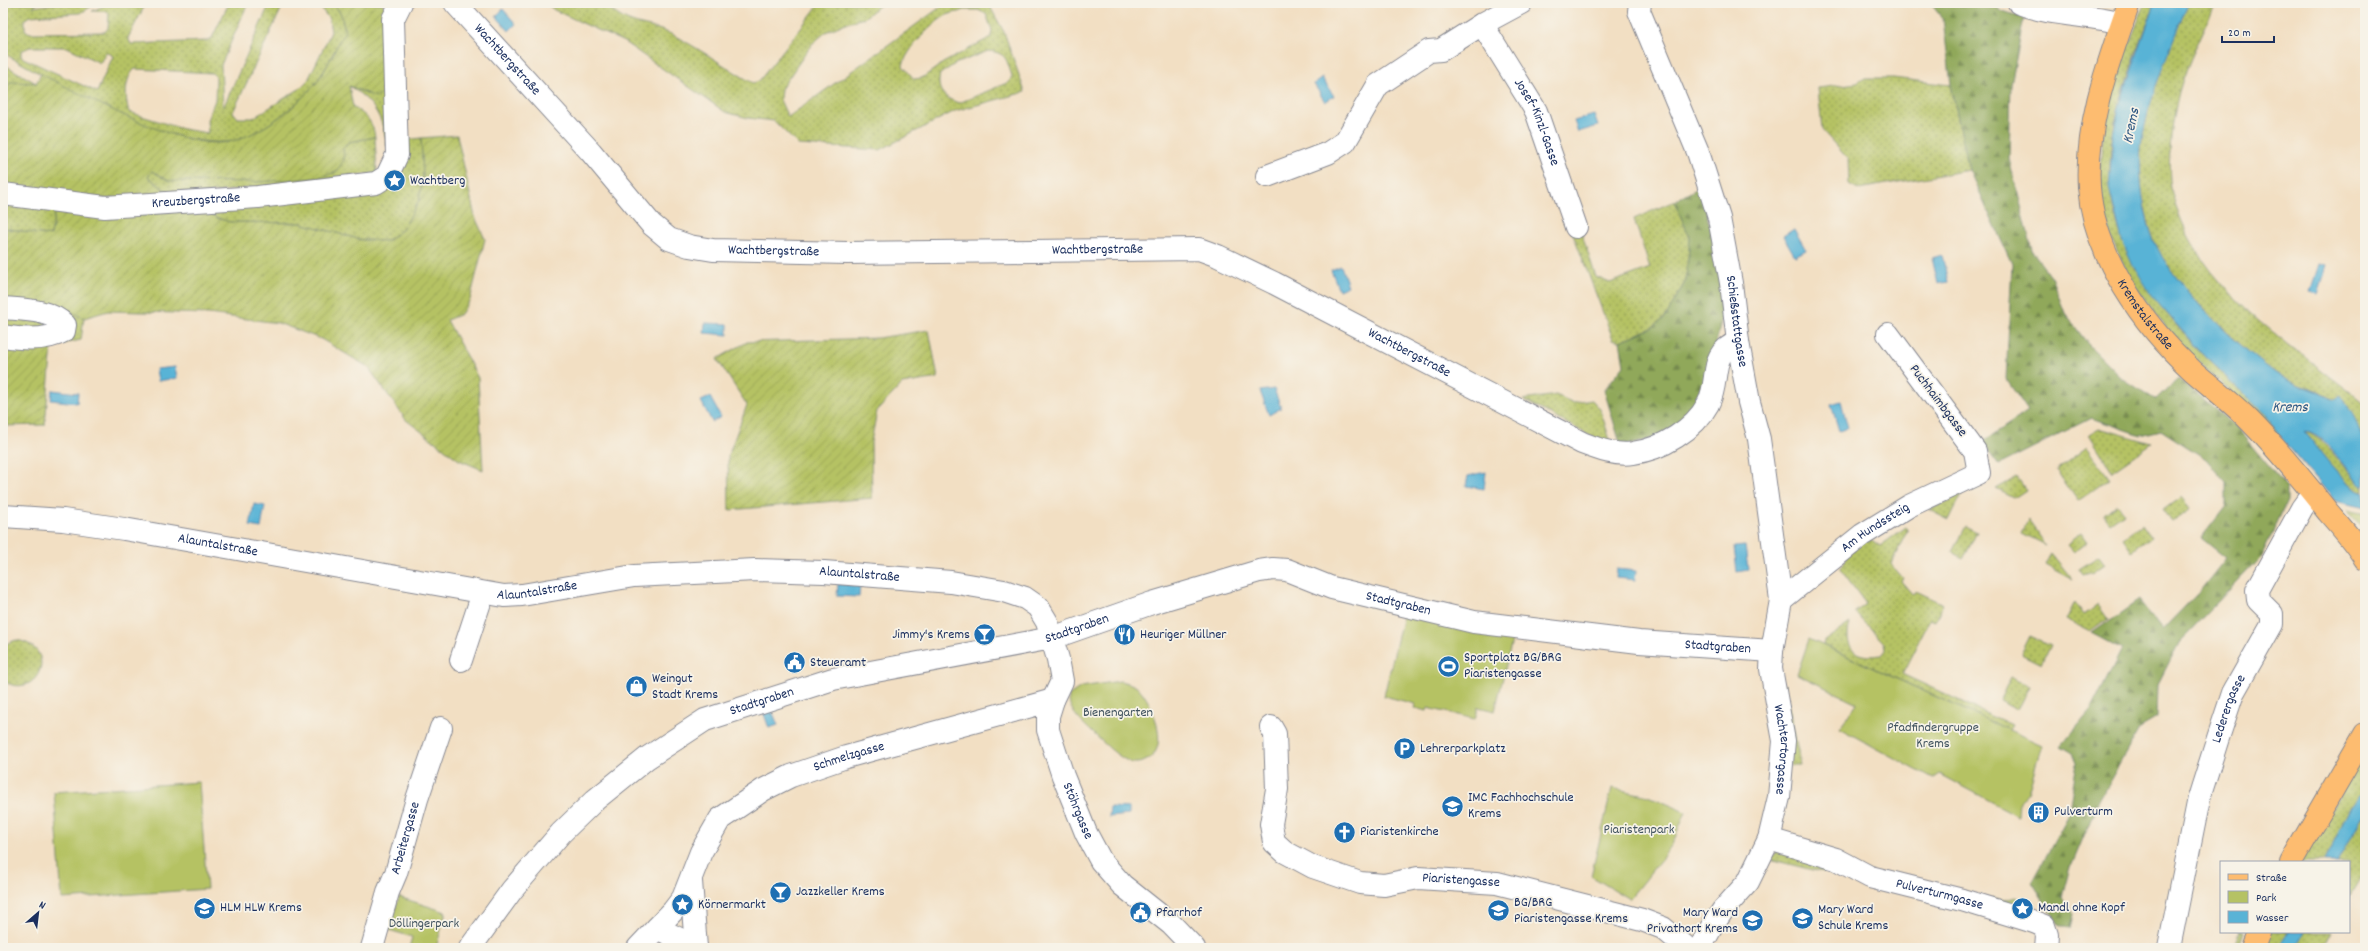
<svg xmlns="http://www.w3.org/2000/svg" width="2368" height="951" font-family="Dekko,sans-serif">
<style>
.grass{fill:url(#grass-dots);stroke:#687861;fill-rule:evenodd}
.forest{fill:url(#forest-firs);stroke:#566c5c}
.park{fill:#b5c264;stroke:#687861}
.garden{fill:url(#garden-furrows);stroke:#687861}
.water{fill:#59b3d6;stroke:#3a719a}
.lines{fill:none;stroke-linecap:round;stroke-linejoin:round}
.minor-casing{stroke:#868790;stroke-width:24}
.major-casing{stroke:#868790;stroke-width:24}
.minor{stroke:#fff;stroke-width:22}
.major{stroke:#fdbc70;stroke-width:22}
.labels{text-anchor:middle;dominant-baseline:central;stroke-width:3.5;stroke-linejoin:round;paint-order:stroke}
.street-label{font-size:14px;fill:#1b2f5e;stroke:#f7f3e8}
.poi-label{font-size:14px;fill:#1b2f5e;stroke:#f7f3e8;text-anchor:start}
.park-label{font-size:14px;fill:#425460;stroke:#f7f3e8}
.water-label{font-size:15px;font-style:italic;fill:#2e5782;stroke:#f7f3e8}
</style>
<defs>
<pattern id="grass-dots" width="8" height="8" patternUnits="userSpaceOnUse"><rect width="8" height="8" fill="#b5c264"/><path d="M2 2h.1M6 6h.1" fill="none" stroke="#929e56" stroke-width="1.8" stroke-linecap="round"/></pattern>
<pattern id="forest-firs" width="22" height="20" patternUnits="userSpaceOnUse"><rect width="22" height="20" fill="#90a85a"/><path d="M5 1l3.5 6h-7zM16 11l3.5 6h-7z" fill="#75894e"/></pattern>
<pattern id="garden-furrows" width="10" height="10" patternUnits="userSpaceOnUse"><rect width="10" height="10" fill="#b5c264"/><path d="M-1 1l2-2M0 10L10 0M9 11l2-2" fill="none" stroke="#929e56"/></pattern>
</defs>
<rect width="100%" height="100%" fill="#f7f3e8"/>
<filter id="ink" filterUnits="userSpaceOnUse"><feTurbulence type="fractalNoise" baseFrequency=".025" numOctaves="2"/><feDisplacementMap in="SourceGraphic" scale="8" xChannelSelector="R" yChannelSelector="G"/><feConvolveMatrix kernelMatrix="1 2 1 2 8 2 1 2 1" color-interpolation-filters="sRGB"/></filter>
<filter id="wash" filterUnits="userSpaceOnUse"><feTurbulence type="fractalNoise" baseFrequency=".012" numOctaves="4" result="noise"/><feDisplacementMap in="SourceGraphic" scale="16" xChannelSelector="R" yChannelSelector="G"/><feGaussianBlur stdDeviation="0.9" result="paint"/><feColorMatrix in="noise" values="0 0 0 0 0 0 0 0 0 0 0 0 0 0 0 0 0 1.4 0 .05"/><feComposite in="paint" operator="in"/></filter>
<g filter="url(#wash)">
<rect width="100%" height="100%" fill="#f2dfc3"/>
<path class="grass" d="M3,3H38L33,7L58,3H97L81,13L30,16L25,19V30L30,33L105,32L108,28L109,13L104,11H92L110,3H146L128,38L131,44L206,41L212,38L229,3H248L221,65L223,108L270,3H284L233,112L238,118H253L299,89L308,80L331,32L329,19L317,3H333L341,14L345,31C335,48 327,69 315,84C298,105 254,141 225,142C162,146 59,84 3,53ZM30,47H67L100,63L106,52L113,56L97,92L21,57V51ZM135,69L212,73L216,77L215,100L207,120L208,133L183,129L129,112C125,99 124,78 135,69Z
M546,3H607V6C631,29 645,22 671,34C699,48 725,67 753,83L759,81L820,3H883L864,18L846,23L826,32L812,44L781,89L780,100L788,117L946,3H988L1004,32L1025,92L955,111L880,150L798,145L774,121L748,118L725,112L624,42L554,10ZM965,10H978L986,14L992,30L991,37L943,63L922,78L914,79L903,66C905,51 933,22 947,15C952,13 959,12 965,10ZM988,51C1007,53 1006,59 1012,76L1009,82L959,103C944,98 936,91 940,74L955,64Z
M2145,3H2155C2143,36 2129,69 2120,103C2090,210 2129,274 2199,351C2219,373 2246,390 2265,414C2271,422 2276,430 2282,439C2255,411 2225,388 2197,361C2151,315 2106,255 2101,187C2096,124 2123,60 2145,3Z
M2188,3H2216C2204,32 2187,62 2179,92C2172,121 2165,169 2173,197C2199,292 2294,345 2365,404V446L2341,395L2334,400C2316,388 2292,386 2274,372C2235,343 2179,291 2157,247C2148,231 2139,183 2139,164C2141,111 2168,52 2188,3Z
M3,64L36,83H11L3,94Z
M1865,78H1893L1951,85L1969,170L1858,189L1849,184L1848,159L1822,130L1818,88L1857,83Z
M349,86L367,94L386,92L387,146C382,116 375,103 349,86Z
M375,137L377,173L174,197L148,177L152,171L257,182L344,160L343,147L349,142Z
M421,138L423,174L419,201L403,229L387,241L362,240L300,223L230,222L217,218L204,209L378,187L404,140Z
M3,185L58,194L51,236L3,228Z
M1674,201L1690,238L1686,280L1665,318L1650,329L1620,341L1613,339L1572,231L1580,229L1596,277L1610,283L1650,268L1634,219Z
M3,299L62,308L84,318L81,340L52,346L3,341Z
M1556,395L1574,403L1592,400L1600,409L1610,440L1607,443L1596,439L1523,400Z
M2099,428L2152,443L2112,471L2089,434Z
M2304,431C2333,442 2339,470 2365,486V492C2343,486 2318,448 2304,431Z
M2087,447L2110,478L2078,501L2056,470Z
M2017,477L2026,490L2014,498L1996,489Z
M1962,494L1949,520L1929,510Z
M2181,497L2190,508L2171,522L2163,510Z
M2117,504L2124,513L2110,523L2103,514Z
M2347,510L2365,514V531Z
M2028,520L2046,545L2022,533Z
M2142,524L2151,537L2132,551L2123,538Z
M1965,526L1977,532L1964,558L1952,552Z
M1906,527L1908,529L1891,564L1903,578L1901,581L1913,595L1915,591L1943,604L1935,621L1930,619L1902,674L2012,725L2009,730L1823,645L1824,641L1850,623C1843,649 1855,659 1881,655L1885,650L1884,643L1855,612L1866,604L1840,569L1850,552L1869,538L1880,546Z
M2081,533L2087,542L2074,552L2067,544Z
M2051,553L2073,580L2045,565Z
M2099,556L2105,564L2094,572L2083,575L2079,569Z
M2075,602L2084,615L2098,605L2108,619L2090,632L2066,620Z
M2030,636L2050,645L2041,664L2021,654Z
M16,640C61,647 38,702 3,681V645Z
M2011,677L2029,686L2017,710L1999,701Z
M1784,684L1801,765H1791Z
M2365,751V790L2350,808L2324,862H2301Z
M2365,812V870L2349,897V862H2338Z
M1781,849L1828,864L1824,873L1769,859Z
M2015,897L2024,901L2030,910L1992,899L2003,900Z
M2239,932H2243L2237,948H2233Z
M2269,932H2289L2280,948H2264Z
M2304,932H2332L2324,948H2295Z"/>
<path class="forest" d="M1930,3H1992L2003,11L2024,18L2011,84L2009,159L2033,253L2051,277L2065,313L2087,343L2122,378L2156,400L2178,379L2235,426L2287,488V501L2262,556L2180,641L2158,684L2157,718L2140,728L2099,800L2071,867L2063,897L2074,915L2071,929L2058,924L2032,882L2068,816L2077,762L2073,753L2061,746L2091,710L2122,649L2092,633L2139,600L2162,630L2199,592L2226,558L2201,538L2226,506V482L2206,459L2161,430L2141,435L2091,418L1999,465L1982,442L2028,411L2006,379L2012,264L1969,170L1951,85L1943,19Z
M1700,187L1725,287L1724,309L1704,392L1685,421L1654,438L1631,445L1620,443L1604,390L1624,365L1620,341L1650,329L1665,318L1686,280L1690,238L1674,201Z"/>
<path class="park" d="M1403,615L1513,636L1495,711L1478,707L1475,719L1428,708L1427,711L1414,708L1415,704L1384,696Z
M1809,639L2042,745L2028,792L2019,802L2018,816L1940,774L1933,779L1839,728L1857,703L1797,674Z
M1120,681C1128,683 1137,685 1142,692C1154,708 1171,750 1145,761C1141,763 1134,764 1130,762C1116,756 1104,743 1092,732C1082,722 1067,710 1069,695L1081,687Z
M199,782L207,889L62,899L54,792Z
M1612,788L1649,796L1686,812L1671,847L1629,899L1591,876Z
M399,897L446,912L436,948H409L412,937L389,930Z"/>
<path class="garden" d="M333,3H382L386,9V92L376,97L349,86L353,107C366,115 373,121 375,137L349,142L343,147L344,160L336,172L317,178L257,182L169,181L152,171L148,177L174,197L104,199L3,185V94L11,82L36,83L41,74C83,95 182,151 228,142C259,136 295,108 315,84C327,70 335,48 345,31L341,14Z
M457,135L475,217L485,239L470,300L461,314L447,320L478,378L483,470L459,460L406,420L368,367L321,339L278,323L208,314L108,311L84,318L62,308L3,299V228L51,236L55,212L89,216L204,209L217,218L230,222L300,223L362,240L387,241L403,229L419,201L423,174L421,138Z
M929,330L938,378L902,384L877,411L871,442L872,498L729,510L728,456L747,405L717,359L747,342L877,338Z
M3,341L52,346L45,425L3,426Z"/>
<path class="water" d="M2155,3H2188C2171,46 2152,89 2143,134C2136,164 2143,220 2157,247C2179,291 2235,343 2274,372C2292,386 2315,388 2334,400L2341,395L2354,417L2365,446V486C2342,472 2332,437 2304,431C2319,449 2343,486 2365,492V508L2335,501L2282,439L2264,413L2204,356L2151,295L2133,266L2122,241L2109,188L2113,134L2120,103Z
M503,9L516,24L509,31L496,16Z
M1322,78L1334,96L1325,102L1314,84Z
M1594,115L1598,126L1578,132L1574,121Z
M1794,229L1806,250L1795,256L1783,236Z
M1942,255L1948,282L1938,284L1932,258Z
M2319,264L2327,266L2318,294L2310,292Z
M1341,266L1348,286L1339,290L1331,270Z
M705,323L728,324V335L704,333Z
M175,367L177,378L158,381L156,369Z
M1274,389L1281,408L1269,415L1260,391Z
M52,390L78,393L77,403L51,400Z
M710,397L721,417L712,422L701,401Z
M1841,401L1848,428L1839,431L1831,404Z
M1486,472L1484,489L1466,486L1468,476Z
M254,504L265,506L261,528L250,526Z
M1745,546L1748,570L1737,572L1734,547Z
M1617,569L1636,571L1635,580L1616,578Z
M838,584L860,586L859,597L837,596Z
M770,706L778,725L769,728L762,709Z
M2365,790V812L2338,862H2324L2350,808Z
M1110,807L1129,808V815L1109,817Z
M2289,932H2304L2295,948H2280Z"/>
</g>
<g filter="url(#ink)">
<g class="lines">
<defs>
<g id="minor">
<path id="s1" d="M455,3L591,152L651,224L669,239L689,246L713,250L847,253L1199,249L1218,256L1274,283L1582,443C1598,449 1616,456 1633,453C1662,449 1694,430 1708,404C1721,379 1707,354 1738,342"/>
<path id="s2" d="M1640,3L1639,11L1698,152L1719,218L1731,283L1738,342L1749,402L1759,439L1781,600L1772,651L1771,669L1784,741L1779,797L1769,839L1748,882L1723,910L1711,928L1700,948"/>
<path d="M2019,3C2051,16 2089,14 2122,23"/>
<path id="s3" d="M1482,24L1536,111L1576,227"/>
<path d="M1267,176L1328,153L1345,142L1378,85L1429,51L1441,50L1482,24L1521,3"/>
<path id="s4" d="M3,194L105,207L258,197L376,183L387,176L397,155L393,19L401,3"/>
<path d="M3,308C23,310 50,309 65,325L64,331C47,341 21,339 3,336"/>
<path id="s5" d="M3,516L63,520L124,529L504,596L522,595L634,576L755,570L824,572L951,582L1004,591L1025,598L1038,607L1047,622L1058,659L1062,681L1053,700L1048,716V730L1063,776L1086,833L1101,861L1122,885L1171,924L1194,948"/>
<path id="s6" d="M1781,600L1862,535L1909,506L1979,473L1975,451L1888,334"/>
<path d="M461,660L483,593"/>
<path id="s7" d="M1271,727L1275,734L1277,789L1271,824L1274,842L1285,852L1313,867L1360,883L1384,885L1418,878L1497,883L1642,920L1663,928L1687,948"/>
<path id="s8" d="M1769,839L1836,859L1870,877L1962,900L2034,922L2044,926L2047,935L2046,948"/>
<path d="M691,881L696,948"/>
<path d="M657,928L696,947"/>
<path id="s9" d="M372,948L388,892L396,873L417,799L441,728"/>
<path id="s10" d="M470,948L512,890L561,833L595,800L647,758L705,720L833,679L1052,638L1152,603L1259,571L1273,569L1287,570L1332,588L1474,622L1639,642L1772,651"/>
<path id="s11" d="M638,948L673,911L683,898L701,852L720,819L763,790L791,776L846,757L1053,700"/>
<path id="s12" d="M2169,948L2199,798L2218,738L2233,693L2272,624V614L2258,600L2257,590L2302,508L2313,493"/>
</g>
<g id="major">
<path id="s13" d="M2129,3C2109,61 2085,124 2089,187C2094,256 2143,325 2193,371C2210,386 2229,400 2246,417C2275,446 2302,479 2328,512C2341,527 2355,542 2365,559"/>
<path d="M2291,862L2365,734"/>
<path d="M2253,948L2259,932"/>
</g>
</defs>
<use href="#minor" class="minor-casing"/>
<use href="#major" class="major-casing"/>
<use href="#minor" class="minor"/>
<use href="#major" class="major"/>
</g>
</g>
<defs>
<symbol id="sight-disc" viewBox="-11 -11 22 22"><circle r="9.5" fill="#1f6fb2" stroke="#f7f3e8"/><path d="M0-6L1.8-2.2L6-1.7L2.9 1.2L3.7 5.4L0 3.3L-3.7 5.4L-2.9 1.2L-6-1.7L-1.8-2.2Z" fill="#fff"/></symbol>
<symbol id="bar-disc" viewBox="-11 -11 22 22"><circle r="9.5" fill="#1f6fb2" stroke="#f7f3e8"/><path d="M-6-5H6L.8 .8V4.5H3.5V6h-7V4.5H-.8V.8Z" fill="#fff"/></symbol>
<symbol id="restaurant-disc" viewBox="-11 -11 22 22"><circle r="9.5" fill="#1f6fb2" stroke="#f7f3e8"/><path d="M-5-6h1v4h1v-4h1v4h1v-4h1v5L-1.5 .5V6h-2V.5L-5-1ZM5-6V6H3V1.5H1.5Q1.5-4 5-6Z" fill="#fff"/></symbol>
<symbol id="civic-disc" viewBox="-11 -11 22 22"><circle r="9.5" fill="#1f6fb2" stroke="#f7f3e8"/><path d="M-.6-6.5H3V-4.5H.6V-3L4-1V1h2V6H-6V1h2V-1L-.6-3ZM-1.2 2.5V6h2.4V2.5Z" fill="#fff"/></symbol>
<symbol id="stadium-disc" viewBox="-11 -11 22 22"><circle r="9.5" fill="#1f6fb2" stroke="#f7f3e8"/><path d="M0-5a6.5 5 0 1 0 0 10a6.5 5 0 1 0 0-10ZM-3.5-1.8h7v3.6h-7Z" fill="#fff"/></symbol>
<symbol id="shop-disc" viewBox="-11 -11 22 22"><circle r="9.5" fill="#1f6fb2" stroke="#f7f3e8"/><path d="M-5-2.5h2.3a2.7 3.5 0 0 1 5.4 0H5L5.5 6h-11ZM-1.5-2.5h3a1.5 2.3 0 0 0-3 0Z" fill="#fff"/></symbol>
<symbol id="parking-disc" viewBox="-11 -11 22 22"><circle r="9.5" fill="#1f6fb2" stroke="#f7f3e8"/><path d="M-3.5-5.5H1a3.5 3.5 0 0 1 0 7H-1V5.5H-3.5ZM-1-3.4V-.6H.8a1.4 1.4 0 0 0 0-2.8Z" fill="#fff"/></symbol>
<symbol id="university-disc" viewBox="-11 -11 22 22"><circle r="9.5" fill="#1f6fb2" stroke="#f7f3e8"/><path d="M0-5L7-2L0 1L-7-2ZM-4 1L0 2.5L4 1V4Q0 6-4 4Z" fill="#fff"/></symbol>
<symbol id="building-disc" viewBox="-11 -11 22 22"><circle r="9.5" fill="#1f6fb2" stroke="#f7f3e8"/><path d="M-4-6H4V6H1V3H-1V6H-4ZM-2.5-4.3h1.7v1.8h-1.7ZM.8-4.3h1.7v1.8H.8ZM-2.5-1h1.7V.8h-1.7ZM.8-1h1.7V.8H.8Z" fill="#fff"/></symbol>
<symbol id="church-disc" viewBox="-11 -11 22 22"><circle r="9.5" fill="#1f6fb2" stroke="#f7f3e8"/><path d="M-1.2-6h2.4v3.5h3.3v2.4h-3.3V6h-2.4V-.1h-3.3v-2.4h3.3Z" fill="#fff"/></symbol>
<symbol id="school-disc" viewBox="-11 -11 22 22"><circle r="9.5" fill="#1f6fb2" stroke="#f7f3e8"/><path d="M0-5L7-2L0 1L-7-2ZM-4 1L0 2.5L4 1V4Q0 6-4 4Z" fill="#fff"/></symbol>
</defs>
<g fill-rule="evenodd">
<use href="#sight-disc" x="382" y="168" width="25" height="25"/>
<use href="#bar-disc" x="972" y="622" width="25" height="25"/>
<use href="#restaurant-disc" x="1112" y="622" width="25" height="25"/>
<use href="#civic-disc" x="782" y="650" width="25" height="25"/>
<use href="#stadium-disc" x="1436" y="654" width="25" height="25"/>
<use href="#shop-disc" x="624" y="674" width="25" height="25"/>
<use href="#parking-disc" x="1392" y="736" width="25" height="25"/>
<use href="#university-disc" x="1440" y="794" width="25" height="25"/>
<use href="#building-disc" x="2026" y="800" width="25" height="25"/>
<use href="#church-disc" x="1332" y="820" width="25" height="25"/>
<use href="#bar-disc" x="768" y="880" width="25" height="25"/>
<use href="#sight-disc" x="670" y="892" width="25" height="25"/>
<use href="#school-disc" x="192" y="896" width="25" height="25"/>
<use href="#sight-disc" x="2010" y="896" width="25" height="25"/>
<use href="#school-disc" x="1486" y="898" width="25" height="25"/>
<use href="#civic-disc" x="1128" y="900" width="25" height="25"/>
<use href="#school-disc" x="1790" y="906" width="25" height="25"/>
<use href="#school-disc" x="1740" y="908" width="25" height="25"/>
</g>
<g class="labels">
<g class="street-label">
<text stroke="none"><textPath href="#s1" startOffset="77">Wachtbergstraße</textPath></text>
<text stroke="none"><textPath href="#s3" startOffset="113">Josef-Kinzl-Gasse</textPath></text>
<text stroke="none"><textPath href="#s4" startOffset="194">Kreuzbergstraße</textPath></text>
<text stroke="none"><textPath href="#s1" startOffset="749">Wachtbergstraße</textPath></text>
<text stroke="none"><textPath href="#s1" startOffset="425">Wachtbergstraße</textPath></text>
<text stroke="none"><textPath href="#s13" startOffset="331">Kremstalstraße</textPath></text>
<text stroke="none"><textPath href="#s2" startOffset="335">Schießstattgasse</textPath></text>
<text stroke="none"><textPath href="#s1" startOffset="1085">Wachtbergstraße</textPath></text>
<text transform="translate(1938 401) rotate(53)">Puchhaimbgasse</text>
<text stroke="none"><textPath href="#s6" startOffset="119">Am Hundssteig</textPath></text>
<text stroke="none"><textPath href="#s5" startOffset="217">Alauntalstraße</textPath></text>
<text stroke="none"><textPath href="#s5" startOffset="865">Alauntalstraße</textPath></text>
<text stroke="none"><textPath href="#s5" startOffset="541">Alauntalstraße</textPath></text>
<text stroke="none"><textPath href="#s10" startOffset="1050">Stadtgraben</textPath></text>
<text stroke="none"><textPath href="#s10" startOffset="714">Stadtgraben</textPath></text>
<text stroke="none"><textPath href="#s10" startOffset="1373">Stadtgraben</textPath></text>
<text stroke="none"><textPath href="#s10" startOffset="390">Stadtgraben</textPath></text>
<text stroke="none"><textPath href="#s12" startOffset="247">Lederergasse</textPath></text>
<text stroke="none"><textPath href="#s2" startOffset="769">Wachtertorgasse</textPath></text>
<text stroke="none"><textPath href="#s11" startOffset="299">Schmelzgasse</textPath></text>
<text stroke="none"><textPath href="#s5" startOffset="1265">Stöhrgasse</textPath></text>
<text stroke="none"><textPath href="#s9" startOffset="115">Arbeitergasse</textPath></text>
<text stroke="none"><textPath href="#s7" startOffset="315">Piaristengasse</textPath></text>
<text stroke="none"><textPath href="#s8" startOffset="180">Pulverturmgasse</textPath></text>
</g>
<g class="poi-label">
<text x="410" y="181">Wachtberg</text>
<text x="970" y="635" text-anchor="end">Jimmy's Krems</text>
<text x="1140" y="635">Heuriger Müllner</text>
<text x="1464" y="658">Sportplatz BG/BRG<tspan x="1464" dy="16">Piaristengasse</tspan></text>
<text x="810" y="663">Steueramt</text>
<text x="652" y="679">Weingut<tspan x="652" dy="16">Stadt Krems</tspan></text>
<text x="1420" y="749">Lehrerparkplatz</text>
<text x="1468" y="798">IMC Fachhochschule<tspan x="1468" dy="16">Krems</tspan></text>
<text x="2054" y="812">Pulverturm</text>
<text x="1360" y="832">Piaristenkirche</text>
<text x="796" y="892">Jazzkeller Krems</text>
<text x="1514" y="903">BG/BRG<tspan x="1514" dy="16">Piaristengasse Krems</tspan></text>
<text x="698" y="905">Körnermarkt</text>
<text x="220" y="908">HLM HLW Krems</text>
<text x="2038" y="908">Mandl ohne Kopf</text>
<text x="1818" y="910">Mary Ward<tspan x="1818" dy="16">Schule Krems</tspan></text>
<text x="1156" y="913">Pfarrhof</text>
<text x="1738" y="913" text-anchor="end">Mary Ward<tspan x="1738" dy="16">Privathort Krems</tspan></text>
</g>
<g class="park-label">
<text x="1118" y="713">Bienengarten</text>
<text x="1933" y="728">Pfadfindergruppe<tspan x="1933" dy="16">Krems</tspan></text>
<text x="1639" y="830">Piaristenpark</text>
<text x="424" y="924">Döllingerpark</text>
</g>
<g class="water-label">
<text transform="translate(2132 126) rotate(-78)">Krems</text>
<text x="2290" y="408">Krems</text>
</g>
</g>
<rect width="2368" height="951" fill="none" stroke="#f7f3e8" stroke-width="16"/>
<rect x="2220" y="861" width="130" height="72" fill="#f7f3e8" stroke="#9fa5b1"/>
<rect x="2228" y="874" width="20" height="6" fill="#fdbc70" stroke="#9fa5b1"/>
<text x="2256" y="881" font-size="12" fill="#1b2f5e">Straße</text>
<rect x="2228" y="891" width="20" height="12" fill="#b5c264" stroke="#9fa5b1"/>
<text x="2256" y="901" font-size="12" fill="#1b2f5e">Park</text>
<rect x="2228" y="911" width="20" height="12" fill="#59b3d6" stroke="#9fa5b1"/>
<text x="2256" y="921" font-size="12" fill="#1b2f5e">Wasser</text>
<g transform="translate(38 913) rotate(28)" stroke="#f7f3e8" stroke-width="3" paint-order="stroke">
<path d="M0-3L7 15L0 10L-7 15Z" fill="#1b2f5e"/>
<text y="-6" font-size="11" font-weight="bold" text-anchor="middle" fill="#1b2f5e">N</text>
</g>
<path d="M2222 36v6h52v-6" fill="none" stroke="#1b2f5e" stroke-width="2"/>
<text x="2228" y="36" font-size="12" fill="#1b2f5e" stroke="#f7f3e8" stroke-width="3" paint-order="stroke">20 m</text>
</svg>
